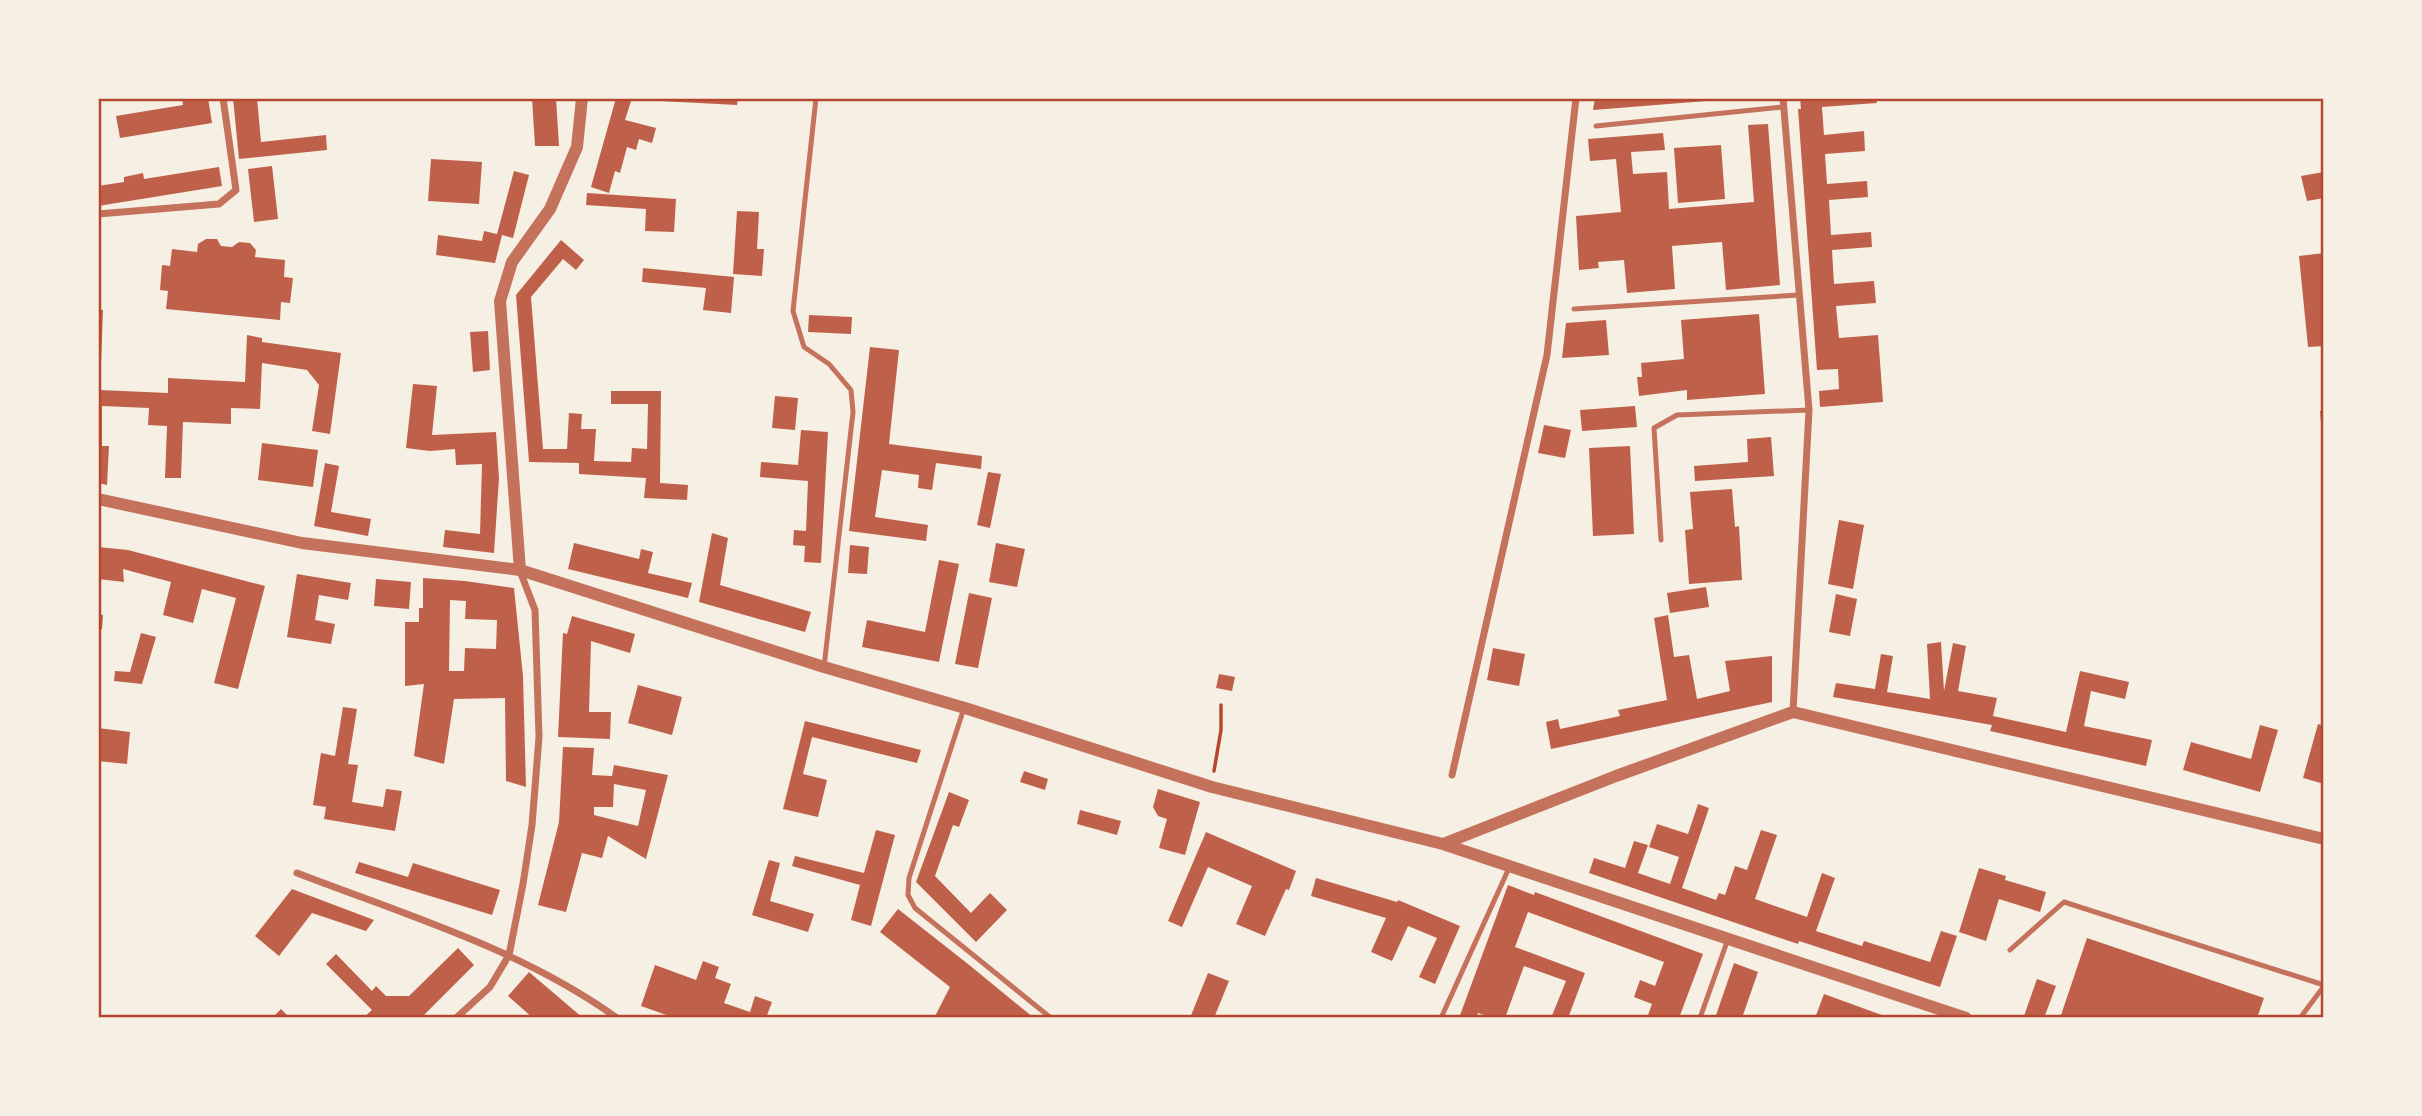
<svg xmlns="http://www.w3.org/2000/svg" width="2422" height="1116" font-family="'DM Sans',sans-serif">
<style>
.building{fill:#bf614a;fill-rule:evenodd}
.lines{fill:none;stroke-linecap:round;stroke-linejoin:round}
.path{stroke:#b5482f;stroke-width:3.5}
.service{stroke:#c5725c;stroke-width:5}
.minor{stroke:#c5725c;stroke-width:7}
.tertiary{stroke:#c5725c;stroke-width:12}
.neatline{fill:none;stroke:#b5482f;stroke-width:2.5}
</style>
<rect width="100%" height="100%" fill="#f6efe4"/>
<path class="building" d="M182,98H208L212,123L120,138L116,116L183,105Z
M233,98H257L261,142L326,135L327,150L239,159Z
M532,98H556L559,146H535Z
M616,98H632L625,120L656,128L652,143L639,139L636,150L627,147L620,173L615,171L609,193L591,187Z
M641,98H738L737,105L641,100Z
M1595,98H1719V100L1593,110Z
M1800,98H1876L1877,103L1822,107L1824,135L1864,131L1865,151L1825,154L1827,184L1867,181L1868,197L1829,200L1831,235L1871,232L1872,247L1832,250L1834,284L1874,281L1876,303L1836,306L1839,338L1878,335L1883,402L1820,407L1819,391L1839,389L1838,369L1817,370L1798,109H1801Z
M1768,124L1780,285L1726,290L1722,242L1672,246L1675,289L1627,293L1624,260L1598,262L1599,268L1579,270L1576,216L1621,212L1616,159L1590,161L1588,139L1663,133L1665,150L1631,152L1633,174L1667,172L1669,209L1754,202L1748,125Z
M1721,145L1725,199L1678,203L1674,148Z
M431,159L482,162L479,204L428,201Z
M272,166L278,219L254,222L248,169Z
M219,167L222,186L98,206V186L124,182V177L143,173L144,179Z
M514,171L529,175L513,238L502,235L495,263L436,255L438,235L482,241L484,231L497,234Z
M2324,172V198L2307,201L2301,176Z
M587,193L676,199L674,232L645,231L646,209L586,205Z
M737,211L759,212L757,249H764L762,276L733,274Z
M206,239H217L221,246L232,247L239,242L250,243L256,250L255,257L285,260L284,277L293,278L290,303L281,302L280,320L166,309L168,291L160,290L162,265L170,266L172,249L197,252L198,244Z
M561,240L584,260L576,270L563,259L531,297L543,449H567L569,413L582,414L581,429H596L594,461L631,462L632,448L647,449L648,404H611V391H661L660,483L688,485L687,500L644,498L646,478L579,474V463L529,462L516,295Z
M2324,253V346L2308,347L2299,256Z
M643,268L734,277L731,313L703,310L706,288L642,282Z
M98,309L103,310L100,390L168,393V378L245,382L247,335L262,338V342L341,353L330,434L312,431L319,385L307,370L262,363L260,409L231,408V424L183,422L181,478H165L167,426L148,425L149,408L102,406V446H109L107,485L98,483Z
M1759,314L1765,394L1687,400V390L1639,396L1637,377H1642L1641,363L1684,359L1681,320Z
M809,315L852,317L851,334L808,332Z
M1606,320L1609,355L1562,358L1566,323Z
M488,331L490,370L473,372L470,332Z
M870,347L899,350L889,444L982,456L981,469L936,463L932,490L918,488L919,475L882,470L875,517L928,525L926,541L849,531Z
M413,384L437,386L432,435L496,432L499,478L494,553L443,547L445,530L480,534L482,464L456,465L455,449L430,451L406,448Z
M775,396L798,398L795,430L772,428Z
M1635,406L1637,427L1582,431L1580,410Z
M2320,411H2324V435H2322Z
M1544,425L1571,430L1565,458L1538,453Z
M801,430L828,432L821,563L804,562L805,546L793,545L794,530L806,531L808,481L760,477L761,462L798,465Z
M1771,437L1774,476L1695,481L1694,466L1748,462L1747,439Z
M262,443L318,450L313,487L258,480Z
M1630,446L1634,534L1593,536L1589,448Z
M325,463L339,466L331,512L371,519L368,536L314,526Z
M988,472L1001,474L990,528L977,525Z
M1732,489L1735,527L1739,526L1742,580L1689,584L1685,530L1693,529L1690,492Z
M1839,520L1864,525L1853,589L1828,584Z
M712,533L728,538L720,585L811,612L805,632L699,602Z
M574,543L639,559L641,549L653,552L648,573L692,583L688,598L568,569Z
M996,543L1025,549L1017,587L989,582Z
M850,545L869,547L867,574L848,573Z
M98,547L128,550L265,586L238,689L214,683L236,598L202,589L193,623L163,615L171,582L123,569L124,582L98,579Z
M939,560L959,564L939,662L862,647L867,620L925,632Z
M297,574L351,583L348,600L319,595L315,620L335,624L331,644L287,637Z
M423,578L465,581L514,588L523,676L526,787L506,781L505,698L454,699L444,764L414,756L424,684L405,686V622H419V608H423ZM450,600L466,601L465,619L497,620L496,649L465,648L464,671H449Z
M376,579L411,582L409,609L374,606Z
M1706,587L1709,607L1670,613L1667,593Z
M969,593L992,598L978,668L955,664Z
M1836,594L1857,599L1850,636L1829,632Z
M98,614L103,615L102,629H98Z
M1668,615L1674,657L1689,655L1697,699L1730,691L1725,661L1772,656V702L1551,749L1546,722L1558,719L1560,729L1620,716L1618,710L1667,700L1654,618Z
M572,616L635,634L630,653L591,641L589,712H611L610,739L558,737L563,633L567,634Z
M141,633L156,637L142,684L114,681L115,671L130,672Z
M1941,642L1944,691L1953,643L1966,646L1958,691L1997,698L1993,716L2066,732L2080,671L2129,682L2125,699L2091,691L2084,726L2152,740L2146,766L1990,731L1992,725L1833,697L1836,683L1875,689L1881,654L1893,656L1887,692L1930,699L1927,644Z
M1493,648L1525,654L1519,686L1487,680Z
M1219,674L1235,677L1232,691L1216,688Z
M638,685L682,697L672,735L628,723Z
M343,707L357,709L348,764L358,765L352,802L383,807L386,789L402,791L395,831L324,819L326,807L313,805L321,753L335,756Z
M805,721L921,750L917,763L812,737L803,774L827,780L818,817L783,809Z
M2318,724L2324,726V784L2303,778Z
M2260,725L2278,730L2260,792L2183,770L2191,742L2251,759Z
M98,728L130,732L127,764L98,761Z
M563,747L594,748L592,775L612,776L614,765L668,775L646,859L608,836L602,858L582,853L566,912L538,905L559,822ZM614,784L646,790L638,826L594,815V807H613Z
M1024,771L1048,779L1045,790L1020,782Z
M1158,789L1200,802L1185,855L1159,848L1167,819L1158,816L1153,807Z
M949,792L969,800L959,827L953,825L935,876L971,913L990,893L1007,910L976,942L916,882Z
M1698,804L1709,808L1682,888L1716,900L1719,893L1725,895L1735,866L1747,870L1761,830L1777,835L1755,899L1807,917L1822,873L1835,878L1816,931L1862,946L1864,941L1930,962L1941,931L1957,936L1940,987L1799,941L1798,944L1589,873L1594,858L1625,868L1634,841L1648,845L1638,873L1670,884L1679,857L1649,847L1657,824L1688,834Z
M1080,810L1121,821L1117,835L1077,824Z
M876,830L895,835L871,926L851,920L860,885L792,866L795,856L864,873Z
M1206,832L1296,871L1289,890L1286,889L1265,936L1236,924L1252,886L1208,867L1182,927L1168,921Z
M769,860L780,863L770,901L814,914L808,932L752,915Z
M359,862L408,877L413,863L500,890L492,915L355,873Z
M1979,868L2006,876L2005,880L2046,892L2040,912L1999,899L1986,941L1959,932Z
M1316,878L1397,902L1398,900L1460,926L1435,984L1419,977L1437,938L1408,926L1392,961L1371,952L1386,918L1311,896Z
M1508,885L1534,895L1535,892L1703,954L1679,1018H1647L1652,1004L1634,997L1640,980L1655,986L1664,962L1528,912L1515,947L1585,973L1568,1018H1551L1566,981L1524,966L1505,1018H1492L1478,1013L1476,1018H1459Z
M292,889L374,920L366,931L312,913L279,956L255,936Z
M898,909L968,964L1034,1018H934L950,987L880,932Z
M2087,938L2264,998L2257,1018H2060Z
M458,948L474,965L421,1018H363L372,1010L326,964L336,954L372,991L376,986L386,996H409Z
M703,961L719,967L715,978L731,984L724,1003L750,1012L755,996L772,1002L766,1018H675L641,1006L655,965L696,980Z
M1734,963L1758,972L1742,1018H1715Z
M529,972L583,1018H533L508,996Z
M1208,973L1229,981L1214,1018H1190Z
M2037,979L2056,986L2044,1018H2030L2024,1016Z
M1824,994L1890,1018H1815Z
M281,1009L290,1018H272Z"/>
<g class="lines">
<path class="path" d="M1214,771L1221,730V705"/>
<path class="service" d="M816,98L793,311L804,347L829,364L851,390L853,412L824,667
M1596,126L1783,107
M1574,309L1799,295
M1661,540L1654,428L1677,415L1809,410
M964,708L909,878L908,895L915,908L1051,1018
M2010,950L2064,902L2324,985
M1441,1018L1509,868
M1700,1018L1728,939
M2300,1018L2324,986"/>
<path class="minor" d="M1783,98L1809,410L1793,712
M98,214L219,204L236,190L223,98
M1452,775L1547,355L1576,98
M297,873C406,915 521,949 617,1018
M456,1018L490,987L509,955L523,884L532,825L539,737L535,610L520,571"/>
<path class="tertiary" d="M98,499L302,543L520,570L824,667L965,708L1212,787L1443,844L1966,1018
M520,570L500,301L512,262L550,209L577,147L582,98
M1443,844L1616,776L1793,712L2324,839"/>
</g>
<rect width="2422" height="1116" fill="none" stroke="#f6efe4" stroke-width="200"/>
<rect x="100" y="100" width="2222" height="916" class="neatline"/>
</svg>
